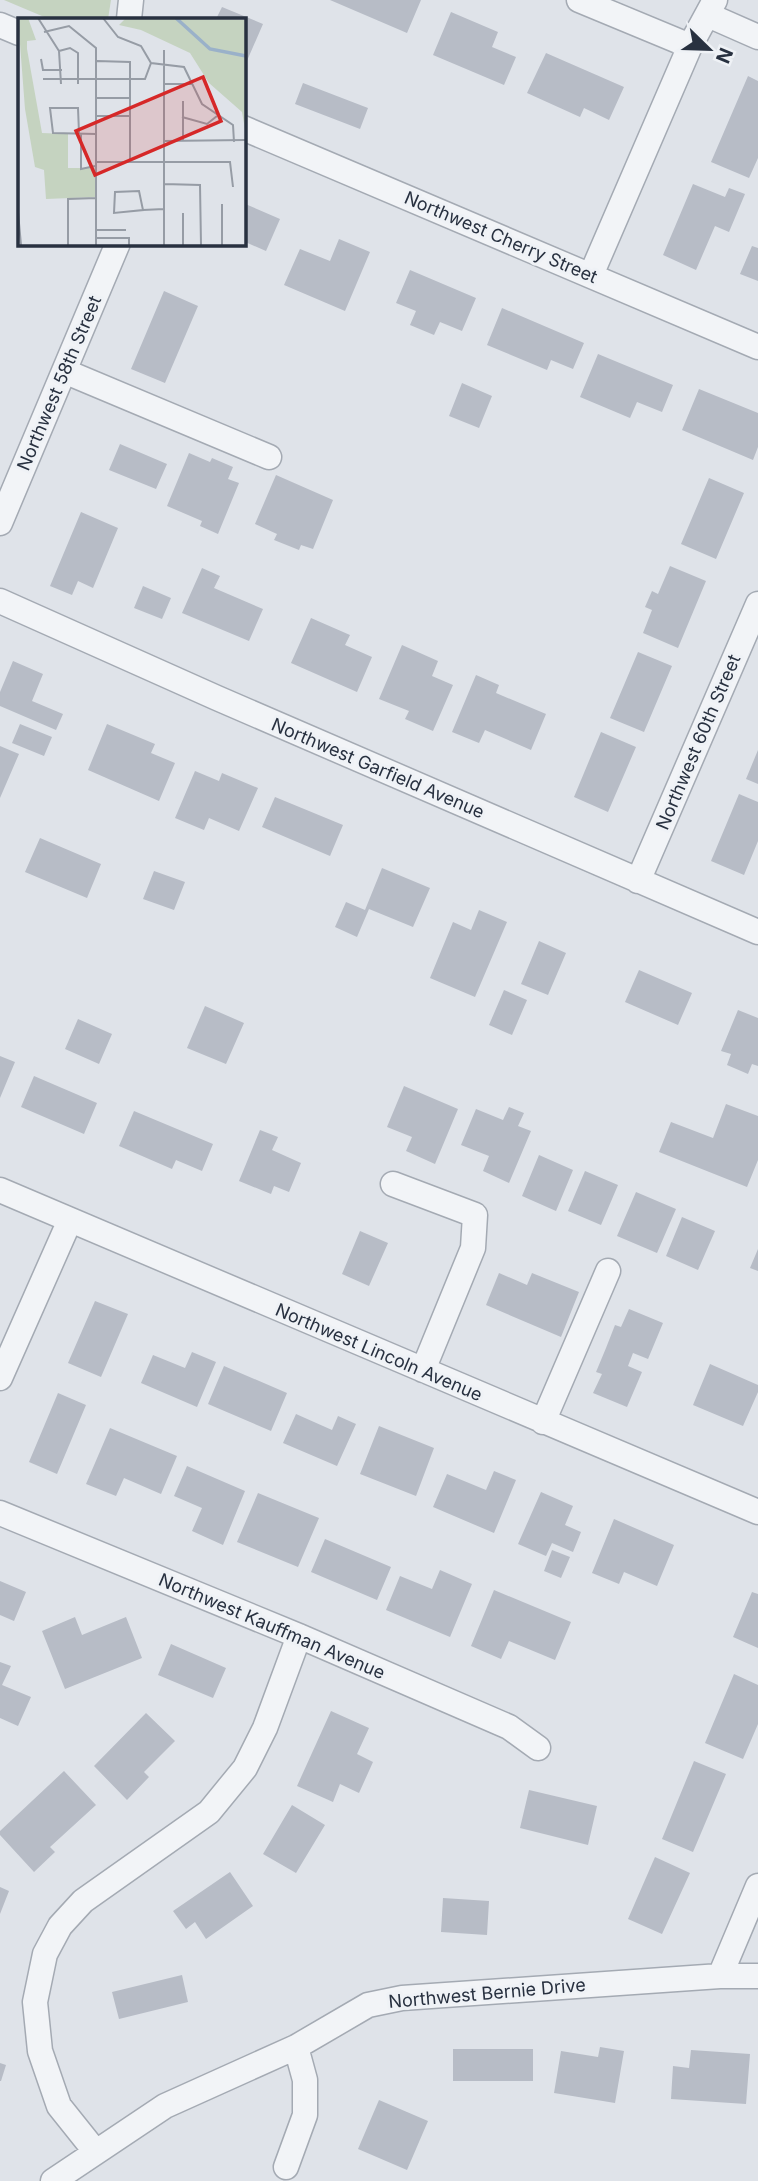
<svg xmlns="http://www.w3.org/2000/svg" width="758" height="2181" font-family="Inter,sans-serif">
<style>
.green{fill:#c5d3c0}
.building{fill:#b7bcc6}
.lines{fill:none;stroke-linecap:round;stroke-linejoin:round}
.minor-casing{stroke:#a4aab3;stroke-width:27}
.minor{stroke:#f2f4f7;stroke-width:24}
.labels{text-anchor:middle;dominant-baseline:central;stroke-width:6;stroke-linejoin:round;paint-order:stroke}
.street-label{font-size:18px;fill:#283140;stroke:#eff2f6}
.inset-river{fill:none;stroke:#9ab1c9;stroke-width:3.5}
.inset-road{fill:none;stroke:#969ca5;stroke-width:2}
.view{fill:#d62828;fill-opacity:0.15;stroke:#d62828;stroke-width:3.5}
.inset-edge{fill:none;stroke:#283140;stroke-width:3.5}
</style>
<rect width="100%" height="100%" fill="#dfe3e9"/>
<path class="green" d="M4,0H111L108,19H49Z"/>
<path class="building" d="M330,0H421L407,33Z
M222,7L263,24L243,70V19H216Z
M451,12L498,32L492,47L516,57L504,85L433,55Z
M546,53L624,87L609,120L584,108L580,117L527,93Z
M748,76L758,81V158L749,178L711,162Z
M303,83L368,108L360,129L295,104Z
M693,184L725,197L729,188L745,194L729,232L715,226L696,270L663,255Z
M243,203L280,219L266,251L243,241Z
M339,239L370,252L345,311L284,285L300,249L330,261Z
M752,246L758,248V281L740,274Z
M410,270L476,298L462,331L440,322L434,335L410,325L416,311L396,303Z
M164,291L198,306L165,383L131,369Z
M502,308L584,343L573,369L551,360L547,370L487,345Z
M598,354L673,385L662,412L637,402L630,418L580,397Z
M462,383L492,396L479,428L449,416Z
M699,389L758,413V447L753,460L682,430Z
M120,444L167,464L156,489L109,470Z
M189,453L210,462L212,458L233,467L228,479L239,483L218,534L200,526L202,521L167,506Z
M276,475L333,500L313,549L301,545L299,550L274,540L277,534L255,524Z
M709,478L744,493L716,559L681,544Z
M81,512L118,528L93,588L78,581L72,595L50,586Z
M670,566L706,581L678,648L643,633L652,610L645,607L652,591L658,594Z
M202,568L220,576L214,588L263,609L249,641L182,613Z
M143,586L171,598L162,619L134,608Z
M311,618L350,635L345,645L372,657L357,692L291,663Z
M402,645L438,661L432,676L453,685L433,731L405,719L409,711L379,699Z
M638,652L672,666L644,732L610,718Z
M13,661L43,674L32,701L63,714L56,730L0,706V692Z
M476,675L499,685L496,693L546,714L531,750L485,730L479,743L452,732Z
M20,724L52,737L44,756L12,743Z
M107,724L155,744L151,753L175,763L159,801L88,770Z
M601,732L636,747L608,812L574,797Z
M0,746L19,754L0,798Z
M758,750V784L746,779Z
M195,771L219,781L222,773L258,788L239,831L209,818L204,830L175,818Z
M739,794L758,802V841L744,875L711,861Z
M275,797L343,825L330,856L262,827Z
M40,838L101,864L87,898L25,872Z
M382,868L430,888L413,927L369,909L357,937L335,927L346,902L365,910Z
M154,871L185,882L174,910L143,899Z
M479,910L507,922L475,997L430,978L453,922L471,930Z
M539,941L566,953L548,995L521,984Z
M639,970L692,993L678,1025L625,1002Z
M504,990L527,1000L512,1035L489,1025Z
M205,1006L244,1023L226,1064L187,1048Z
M738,1010L758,1018V1066L752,1064L748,1074L727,1065L731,1054L721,1051Z
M78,1019L112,1034L99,1064L65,1049Z
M0,1056L15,1062L0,1098Z
M34,1076L97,1103L84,1134L21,1107Z
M404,1086L458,1109L435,1164L406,1151L412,1137L387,1127Z
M726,1104L758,1116V1160L747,1187L659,1152L671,1122L713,1138Z
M509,1107L524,1113L518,1126L531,1131L509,1183L483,1171L489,1156L461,1145L476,1109L503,1120Z
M134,1111L213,1144L202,1171L176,1160L172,1169L119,1146Z
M260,1130L278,1137L272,1150L301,1163L289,1192L274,1186L271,1194L239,1181Z
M539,1155L573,1170L556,1211L522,1196Z
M585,1171L618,1185L601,1225L568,1211Z
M636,1192L676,1209L657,1253L617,1236Z
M682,1217L715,1231L698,1270L666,1256Z
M360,1231L388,1243L369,1286L342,1274Z
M758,1249V1271L750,1268Z
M499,1273L527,1285L532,1273L579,1292L561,1337L486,1305Z
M95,1301L128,1314L101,1377L68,1363Z
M629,1309L663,1323L648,1359L633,1353L628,1366L642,1372L627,1407L593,1393L602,1374L596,1372L606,1348L615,1325L621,1327Z
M192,1352L216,1362L197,1407L141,1383L153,1355L185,1368Z
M710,1364L758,1385V1392L743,1426L693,1405Z
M224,1366L287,1393L271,1431L208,1404Z
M58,1393L86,1405L57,1474L29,1462Z
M296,1414L332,1430L338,1416L356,1424L337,1466L283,1443Z
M379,1426L434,1448L416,1496L360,1474Z
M110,1428L177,1456L161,1494L124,1478L116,1496L86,1484Z
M187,1466L245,1491L223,1545L192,1531L202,1508L174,1496Z
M494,1471L516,1480L494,1533L433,1507L447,1474L486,1490Z
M541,1492L573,1506L565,1525L581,1532L573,1552L552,1543L546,1556L518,1544Z
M258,1493L319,1518L298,1567L237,1542Z
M614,1519L674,1545L657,1586L624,1572L619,1584L592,1573Z
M325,1539L391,1567L377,1600L311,1572Z
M552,1550L570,1557L561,1578L544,1571Z
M440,1570L472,1584L450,1637L386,1610L400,1576L432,1589Z
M0,1581L26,1592L14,1621L0,1615Z
M494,1590L571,1622L555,1660L509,1641L501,1659L471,1646Z
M752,1592L758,1594V1648L733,1637Z
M75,1617L82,1635L126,1617L142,1658L65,1689L42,1631Z
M171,1644L226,1668L213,1698L158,1675Z
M0,1662L11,1666L2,1685L31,1697L18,1726L0,1718Z
M734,1674L758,1685V1724L743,1759L705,1743Z
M331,1711L369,1728L357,1754L373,1762L359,1793L340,1784L333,1802L297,1786Z
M146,1713L175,1741L144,1772L149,1777L127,1800L94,1766Z
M694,1761L726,1774L693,1852L662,1839Z
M64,1771L96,1805L50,1847L55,1852L34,1872L0,1835V1831Z
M529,1790L597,1806L588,1845L520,1828Z
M292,1805L325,1825L296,1873L263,1854Z
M655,1857L690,1873L662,1934L628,1919Z
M230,1872L253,1906L206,1939L195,1922L186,1929L173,1911Z
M0,1887L9,1891L0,1914Z
M443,1898L489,1901L487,1935L441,1932Z
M182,1975L188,2002L119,2019L112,1992Z
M600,2047L624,2051L615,2103L554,2093L561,2051L598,2057Z
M453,2049H533V2081H453Z
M691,2050L750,2054L746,2104L671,2099L673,2066L689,2068Z
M0,2063L6,2065L1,2081H0Z
M379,2100L428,2121L407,2170L358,2149Z"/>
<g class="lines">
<defs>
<path id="minor" d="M579,0L690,46
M708,15L758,37
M129,19L131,0
M0,25L19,33
M243,128L758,347
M591,275L690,46L715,0
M64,371L269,457
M0,523L118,243
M0,601L217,698L758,932
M638,881L758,604
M393,1184L475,1215L473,1248L423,1370
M0,1190L758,1512
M0,1378L70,1220
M543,1422L608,1271
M0,1513L299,1636L509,1727L538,1748
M720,1976L758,1886
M95,2151L59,2106L40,2051L35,2002L45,1954L60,1926L83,1901L209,1812L245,1768L265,1728L299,1636
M286,2167L305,2115V2080L296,2047
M53,2181L165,2106L296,2047L368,2005L402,1998L720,1976H758"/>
</defs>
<use href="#minor" class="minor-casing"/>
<use href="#minor" class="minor"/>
</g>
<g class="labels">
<g class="street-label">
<text transform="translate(501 237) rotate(23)">Northwest Cherry Street</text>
<text transform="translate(59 383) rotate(-67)">Northwest 58th Street</text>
<text transform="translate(698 742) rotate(-67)">Northwest 60th Street</text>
<text transform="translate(378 768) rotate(23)">Northwest Garfield Avenue</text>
<text transform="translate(379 1352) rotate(23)">Northwest Lincoln Avenue</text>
<text transform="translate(272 1626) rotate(23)">Northwest Kauffman Avenue</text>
<text transform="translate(487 1993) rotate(-5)">Northwest Bernie Drive</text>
</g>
</g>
<g transform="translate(18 18)">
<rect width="228" height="228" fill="#dfe3e9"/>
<path d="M0,0H10L18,22L9,23V31L24,115L50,116V150H77V179L28,181L26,152L17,149L7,91ZM108,0L227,2V111L224,94L191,65L172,35L123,12L101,7Z" fill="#c5d3c0"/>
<path class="inset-river" d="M158,0L192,31L228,38"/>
<path class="inset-road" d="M20,0L41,33L43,66M85,0L100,19L123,28L133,45L166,49L184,86L215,107L216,124M26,14L51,8L78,30V227M41,33L52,30L60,35V66M23,41L25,52H44M79,43L112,44V144M25,61H127L133,45M146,66H174M78,80H112M79,98H112M164,99L189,106L199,98M61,115L60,90H32L35,115L78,116M63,116V151L77,148M146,123L227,122M165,123V83M79,144H212L215,169M146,166L182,167L183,227M121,173L125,192L96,195L97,174ZM125,192L146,191M0,194L3,227M78,212H108M78,220H111V227M50,227V181L78,180M146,227V32M165,227V195M204,227V186"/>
<path class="view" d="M185,59L203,103L77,157L58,113Z"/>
<rect width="228" height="228" class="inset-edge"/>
</g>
<g transform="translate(709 49) rotate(113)" stroke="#eff2f6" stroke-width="5" paint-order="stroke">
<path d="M0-5L12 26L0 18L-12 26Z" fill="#283140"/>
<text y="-10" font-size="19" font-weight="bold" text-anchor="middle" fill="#283140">N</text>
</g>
</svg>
